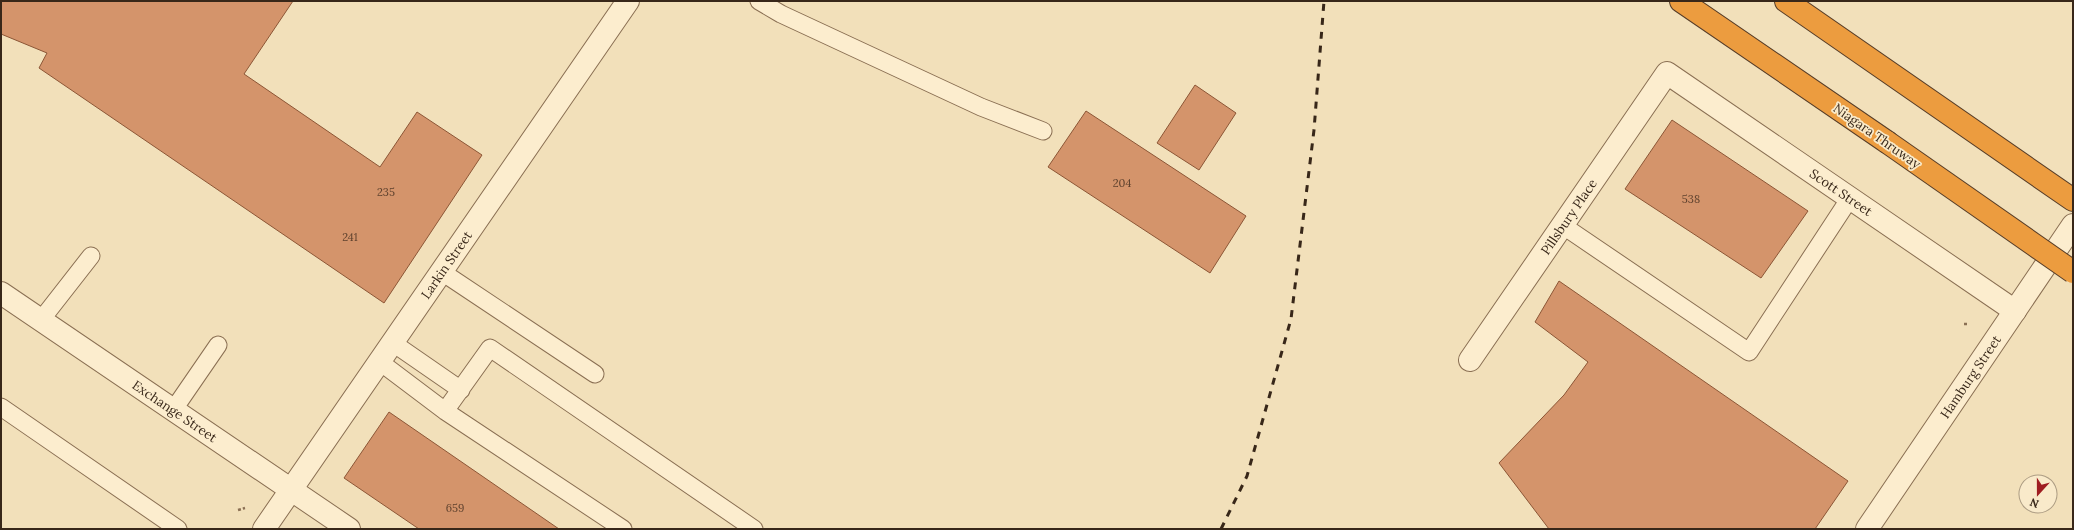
<svg xmlns="http://www.w3.org/2000/svg" width="2074" height="530" font-family="Lora,serif">
<style>
.building{fill:#d4946b;stroke:#8c5636}
.lines{fill:none;stroke-linecap:round;stroke-linejoin:round}
.service-casing{stroke:#8a6f53;stroke-width:19}
.minor-casing{stroke:#8a6f53;stroke-width:24}
.tertiary-casing{stroke:#8a6f53;stroke-width:24}
.motorway-casing{stroke:#573d28;stroke-width:24}
.path{stroke:#8a6f53;stroke-width:2.5;stroke-dasharray:3 2;stroke-linecap:butt}
.service{stroke:#fcedce;stroke-width:17}
.minor{stroke:#fcedce;stroke-width:22}
.tertiary{stroke:#fcedce;stroke-width:22}
.motorway{stroke:#ec9c3f;stroke-width:22}
.rail{stroke:#382719;stroke-width:3;stroke-dasharray:7 7;stroke-linecap:butt}
.motorway-bridge-casing{stroke:#573d28;stroke-width:24;stroke-linecap:butt}
.motorway-bridge{stroke:#ec9c3f;stroke-width:22}
.labels{text-anchor:middle;dominant-baseline:central;stroke-width:3.5;stroke-linejoin:round;paint-order:stroke}
.number-label{font-size:11px;fill:#5f422e}
.street-label{font-size:13px;fill:#382719;stroke:#f9eaca}
</style>
<rect width="100%" height="100%" fill="#f2e0ba"/>
<path class="building" d="M1,1H293L244,74L380,167L417,112L482,155L384,303L39,68L47,53L1,34Z
M1195,85L1236,113L1199,170L1157,143Z
M1086,111L1246,216L1210,273L1048,167Z
M1672,120L1808,211L1761,278L1625,189Z
M1559,281L1848,481L1815,529H1549L1499,463L1564,395L1588,362L1535,322Z
M389,412L559,529H419L344,478Z"/>
<g class="lines">
<defs>
<path id="service" d="M759,1L781,14L981,107L1043,131
M1562,225L1749,352L1850,198
M442,272L595,374
M41,320L91,256
M393,343L461,390
M380,362L445,411L623,529
M1,407L178,529
M174,409L218,345
M445,411L490,348L754,529"/>
<g id="minor">
<path id="s1" d="M1470,360L1667,73L2015,311"/>
<path id="s2" d="M264,529L628,1"/>
</g>
<g id="tertiary">
<path id="s3" d="M1,293L349,529"/>
<path id="s4" d="M1867,529L2073,225"/>
</g>
<path id="motorway" d="M1681,1L1887,142
M1786,1L2073,200"/>
</defs>
<use href="#service" class="service-casing"/>
<use href="#minor" class="minor-casing"/>
<use href="#tertiary" class="tertiary-casing"/>
<use href="#motorway" class="motorway-casing"/>
<path class="path" d="M1964,324H1968
M238,510L245,508"/>
<use href="#service" class="service"/>
<use href="#minor" class="minor"/>
<use href="#tertiary" class="tertiary"/>
<use href="#motorway" class="motorway"/>
<path class="rail" d="M1221,529L1247,476L1291,319L1314,130L1324,1"/>
<defs>
<path id="motorway-bridge" d="M1887,142L2073,272"/>
</defs>
<use href="#motorway-bridge" class="motorway-bridge-casing"/>
<use href="#motorway-bridge" class="motorway-bridge"/>
</g>
<g class="labels">
<g class="number-label">
<text x="1122" y="183">204</text>
<text x="386" y="192">235</text>
<text x="1691" y="199">538</text>
<text x="350" y="237">241</text>
<text x="455" y="508">659</text>
</g>
<g class="street-label">
<text transform="translate(1877 136) rotate(35)">Niagara Thruway</text>
<text stroke="none"><textPath href="#s1" startOffset="559">Scott Street</textPath></text>
<text stroke="none"><textPath href="#s1" startOffset="174">Pillsbury Place</textPath></text>
<text stroke="none"><textPath href="#s2" startOffset="321">Larkin Street</textPath></text>
<text stroke="none"><textPath href="#s4" startOffset="184">Hamburg Street</textPath></text>
<text stroke="none"><textPath href="#s3" startOffset="210">Exchange Street</textPath></text>
</g>
</g>
<rect width="2074" height="530" fill="none" stroke="#382719" stroke-width="4"/>
<g transform="translate(2038 494) rotate(201)"><circle r="19" fill="#f9eaca" stroke="#ac9c83"/>
<path d="M0-3L7 15L0 10L-7 15Z" fill="#9f1d21"/>
<text y="-6" font-size="11" font-weight="bold" text-anchor="middle" fill="#382719">N</text>
</g>
</svg>
